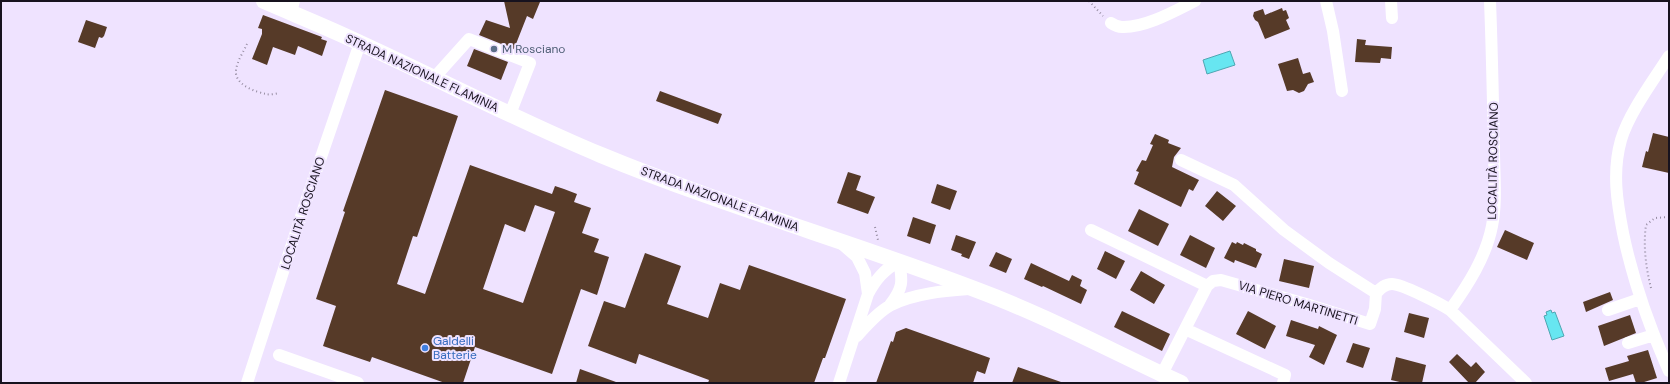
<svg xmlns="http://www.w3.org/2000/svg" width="1670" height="384" font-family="'DM Sans',sans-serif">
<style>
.water{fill:#67e6f1;stroke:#4fa6b2}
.building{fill:#563a28;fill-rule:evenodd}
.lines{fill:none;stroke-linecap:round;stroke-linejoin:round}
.path{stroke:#968da2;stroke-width:2;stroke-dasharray:1 3;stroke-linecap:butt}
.minor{stroke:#fff;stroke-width:12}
.major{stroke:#fff;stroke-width:16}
.service-dot{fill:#5c6f8a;stroke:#efe3ff;stroke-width:1.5}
.shop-dot{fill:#3f7fe0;stroke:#efe3ff;stroke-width:1.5}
.labels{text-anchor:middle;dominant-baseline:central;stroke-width:4;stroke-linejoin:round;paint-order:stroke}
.service-label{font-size:12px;fill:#4e5e75;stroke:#efe3ff;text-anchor:start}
.street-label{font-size:12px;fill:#17121e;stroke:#efe3ff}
.shop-label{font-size:12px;fill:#366cbe;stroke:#efe3ff;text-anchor:start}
</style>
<rect width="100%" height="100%" fill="#efe3ff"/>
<path class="water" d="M1230,51L1235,65L1207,74L1203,60Z
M1551,310L1552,313L1555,312L1564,336L1552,340L1544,316L1547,315L1546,312Z"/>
<path class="building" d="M504,1L540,2L533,19L527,16L514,49L479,35L486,20L510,28Z
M1282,8L1283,11L1286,10L1289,18L1286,20L1290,29L1265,39L1258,22L1255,20L1253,16L1254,12L1263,9L1265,15Z
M263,15L322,37L321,39L327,41L322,56L298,46L295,55L273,47L267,65L252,59L262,34V29L258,28Z
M86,20L107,27L104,36L102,38L99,37L95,48L78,42Z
M1357,39L1366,40L1365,45L1392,47L1391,59L1381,58L1380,63L1355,62Z
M474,49L508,62L501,80L467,66Z
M1298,58L1303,74L1310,72L1314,82L1308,84L1304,91L1299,93L1293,90L1287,91L1278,64Z
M385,90L458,116L417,237L413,236L397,284L425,294L470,165L552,194L555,186L564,189L577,194L574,202L591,208L582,233L599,239L594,252L609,257L597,295L581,289L552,374L475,347L463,383H445L372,357L370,362L323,346L336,306L316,299L345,212L343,211ZM535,205L555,212L523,303L483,289L505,224L525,232Z
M660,91L722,114L718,124L656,101Z
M1653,133L1669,137V173L1642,167L1646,151L1648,152Z
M1155,134L1169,140L1168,143L1181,148L1174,157L1172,167L1199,180L1193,191L1189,189L1181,207L1134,184L1139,172L1136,171L1142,160L1146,161L1153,145L1150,144Z
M848,172L861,176L856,190L875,197L868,214L837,203Z
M937,184L957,191L950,210L931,203Z
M1217,191L1236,206L1223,221L1205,206Z
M1139,209L1169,224L1158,246L1128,231Z
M913,217L936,225L930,244L907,236Z
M1505,230L1534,243L1527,260L1497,247Z
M956,235L976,242L969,259L961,256L962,254L951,250Z
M1190,235L1215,248L1206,268L1180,255Z
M1232,242L1236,244L1237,242L1243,245L1244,243L1256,249V251L1262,254L1256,268L1235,260L1234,263L1224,258Z
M1105,251L1125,261L1116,279L1097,269Z
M996,252L1012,259L1006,273L989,266Z
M645,253L681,266L667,304L708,318L720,283L740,290L749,265L846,299L825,358H823L814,383H708L709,380L639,354L636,364L588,346L604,301L625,308Z
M1284,259L1314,266L1309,288L1279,281Z
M1031,263L1069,281L1072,275L1082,280L1080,286L1087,290L1081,304L1043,286L1042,287L1024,279Z
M1141,271L1165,285L1154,304L1130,290Z
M1610,292L1613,300L1586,312L1583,302Z
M1122,311L1170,334L1162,351L1114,327Z
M1248,311L1276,326L1265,349L1236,334Z
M1409,313L1429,318L1424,338L1404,332Z
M1630,315L1636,333L1604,346L1598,326Z
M1291,320L1318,329L1319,326L1337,335L1324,365L1309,357L1315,345L1286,336Z
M906,328L990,358L985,374L977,371L973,383H876L891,341L893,342L896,332Z
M1353,343L1370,348L1363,368L1346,362Z
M1648,350L1657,378L1641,383H1636L1633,374L1609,381L1605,368L1629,361L1627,356Z
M1457,354L1471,367L1476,362L1485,372L1475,383H1469L1449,362Z
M1396,357L1426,365L1422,383H1404L1391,380Z
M1018,367L1061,382V383H1012Z
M580,369L616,382V383H576Z"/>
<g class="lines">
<path class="path" d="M1089,1L1103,16
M247,44C243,53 235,64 236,74C238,86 256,92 266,94C270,95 275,94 279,93
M875,227L878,240
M1651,288C1646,268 1643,246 1646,225L1655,218L1669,217"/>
<path class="minor" d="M1326,1L1333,31L1342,91
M1391,1L1392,18
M291,12L294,1
M1111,23C1114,25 1118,27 1122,27C1145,28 1175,11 1195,1
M1669,56C1653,81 1629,113 1621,140C1612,172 1617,202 1623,233C1633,281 1649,326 1669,371
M434,78L469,39L530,63L510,114
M1181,160L1234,185L1284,230L1329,263L1376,293
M1091,230L1207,286
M1376,293C1381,288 1385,284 1392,284C1402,284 1441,304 1450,310L1526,383
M868,294C876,279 884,270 899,261C903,282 903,288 890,305
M1450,310C1468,285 1486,257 1492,226C1497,202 1494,175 1494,150C1493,100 1492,51 1490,1
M1608,310L1640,299
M1185,329L1285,375L1283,383
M857,336C867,325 878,312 891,305C916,293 944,291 970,289
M1628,343L1654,335
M279,355L358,383
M1162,374L1207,286L1213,281L1221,280L1306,304L1370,324L1375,309L1376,293
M247,383L306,201L360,43
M839,383L868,294L865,273L857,257L842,244"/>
<path class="major" d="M264,1C296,15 329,28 360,43C441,80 519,121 601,155C724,206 852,242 977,290C1047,316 1113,352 1181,383"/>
</g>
<circle class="service-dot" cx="494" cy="49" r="4"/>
<circle class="shop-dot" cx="425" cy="348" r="4"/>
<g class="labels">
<g class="service-label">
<text x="502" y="49">M Rosciano</text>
</g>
<g class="street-label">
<text transform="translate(422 73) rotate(25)">STRADA NAZIONALE FLAMINIA</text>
<text transform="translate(1493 161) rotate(-89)">LOCALITÀ ROSCIANO</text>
<text transform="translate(720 199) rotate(20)">STRADA NAZIONALE FLAMINIA</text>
<text transform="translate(303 213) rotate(-72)">LOCALITÀ ROSCIANO</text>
<text transform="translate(1298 303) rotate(17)">VIA PIERO MARTINETTI</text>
</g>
<g class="shop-label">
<text x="433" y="341">Galdelli<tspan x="433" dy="14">Batterie</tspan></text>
</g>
</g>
<rect width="1670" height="384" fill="none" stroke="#17121e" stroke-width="4"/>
</svg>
